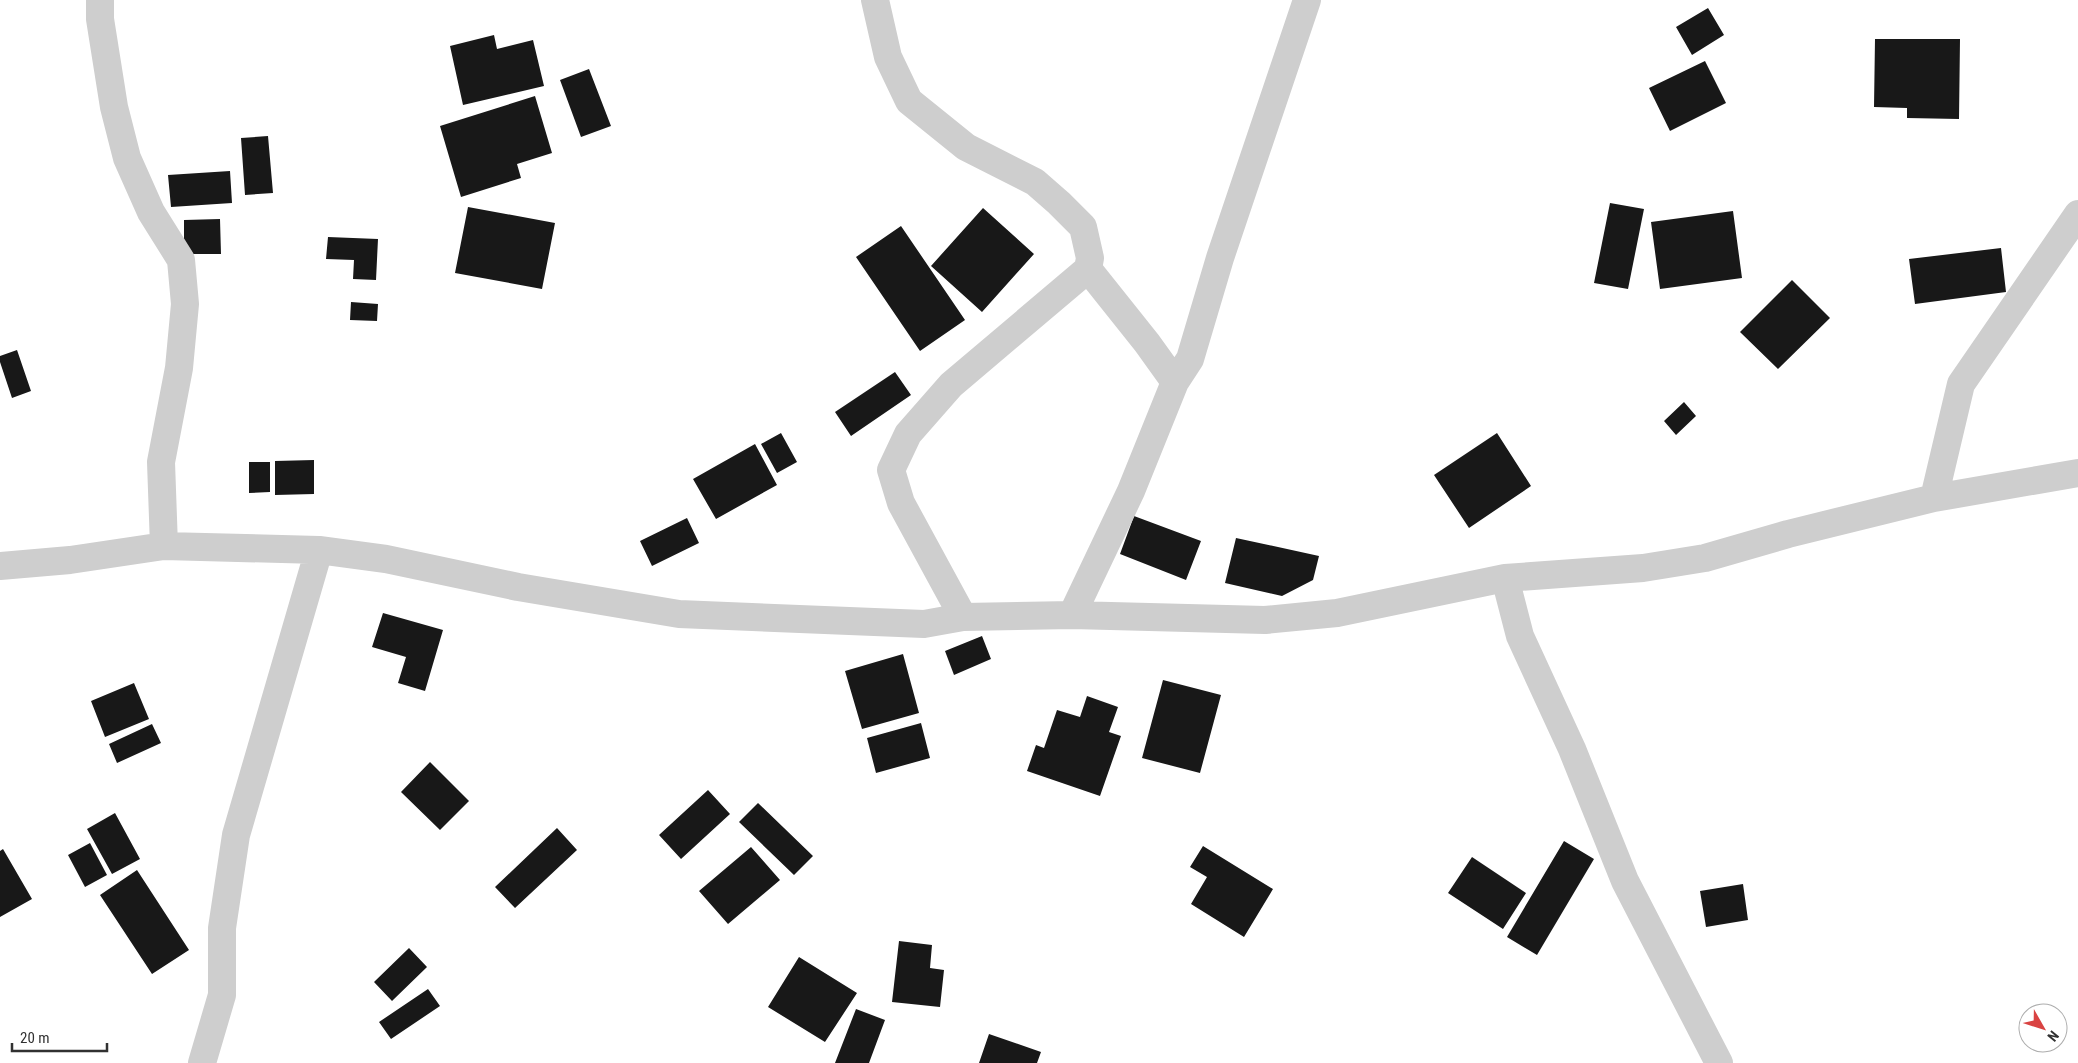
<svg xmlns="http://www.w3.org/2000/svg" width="2078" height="1063" font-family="'Roboto Condensed',sans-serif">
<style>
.building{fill:#181818}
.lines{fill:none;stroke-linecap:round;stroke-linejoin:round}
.minor{stroke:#cecece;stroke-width:28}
</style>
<rect width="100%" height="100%" fill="#fff"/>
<path class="building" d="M1708,8L1724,35L1692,55L1676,27Z
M494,35L497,49L533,40L544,86L463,105L450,46Z
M1875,39H1960L1959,119L1907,118V108L1874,107Z
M1705,61L1726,103L1670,131L1649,88Z
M589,69L611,126L581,137L560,80Z
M535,96L552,153L517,164L521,178L461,197L440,126Z
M268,136L273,193L245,195L241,138Z
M230,171L232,203L171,207L168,175Z
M1610,203L1644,209L1628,289L1594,283Z
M468,207L555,223L542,289L455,273Z
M983,208L1034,254L982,312L931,266Z
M1733,211L1742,278L1660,289L1651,222Z
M220,219L221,254H184V220Z
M901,226L965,320L920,351L856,257Z
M328,237L378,239L376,280L353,279L354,260L326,259Z
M2001,248L2006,292L1915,304L1909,259Z
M1792,280L1830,318L1778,369L1740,332Z
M351,302L378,304L377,321L350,320Z
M17,350L31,391L12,398L0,362V356Z
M895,372L911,395L851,436L835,412Z
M1684,402L1696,416L1676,435L1664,421Z
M781,433L797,462L777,473L761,444Z
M1497,433L1531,486L1469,528L1434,475Z
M755,444L777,485L716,519L693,479Z
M314,460V494L275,495V461Z
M249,462H270V492L249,493Z
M1134,516L1201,541L1186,580L1120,554Z
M687,518L699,543L652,566L640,541Z
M1236,538L1319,556L1313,580L1282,596L1225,583Z
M383,613L443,630L425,691L398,683L406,657L372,647Z
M982,636L991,659L954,675L945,651Z
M903,654L919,713L862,729L845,671Z
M1163,680L1221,695L1200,773L1142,758Z
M134,683L149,719L105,737L91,701Z
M1087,696L1118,707L1109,732L1121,736L1100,796L1027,771L1036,745L1044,748L1057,710L1080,717Z
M921,723L930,758L876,773L867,738Z
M152,724L161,743L117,763L109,744Z
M430,762L469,801L440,830L401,792Z
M708,790L730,814L681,859L659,835Z
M758,803L813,856L794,875L739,822Z
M115,813L140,859L112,874L87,829Z
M557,828L577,850L515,908L495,887Z
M1564,841L1594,859L1537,955L1507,937Z
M90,843L107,875L85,887L68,855Z
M1203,846L1273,889L1244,937L1191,904L1207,877L1190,867Z
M751,847L780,880L728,924L699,891Z
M3,849L32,899L0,917V851Z
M1472,857L1526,893L1503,929L1448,893Z
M137,870L189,950L152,974L100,895Z
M1743,884L1748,920L1706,927L1700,891Z
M899,941L932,945L930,968L944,970L940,1007L892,1002Z
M409,948L427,967L392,1001L374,982Z
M799,957L857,993L825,1042L768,1007Z
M428,989L440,1006L391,1039L379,1022Z
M856,1009L885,1020L869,1063H835Z
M989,1034L1041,1052L1037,1063H979Z"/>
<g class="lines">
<path class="minor" d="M100,0V19L114,107L127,158L151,212L181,260L185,304L179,368L161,462L164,546
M875,0L888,57L909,101L966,147L1035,182L1059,203L1083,227L1090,258L1088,269L951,385L908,434L891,470L901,503L963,617
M1088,269L1147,343L1175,382
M1934,498L1961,384L2078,214
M0,566L70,560L164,546L319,550L386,559L518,587L679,614L924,624L963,617L1072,615L1265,620L1337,613L1505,578L1643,568L1705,558L1788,534L1934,498L2078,473
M1505,578L1520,636L1572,749L1625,881L1719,1063
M1072,615L1131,491L1175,382L1190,359L1220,258L1307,0
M202,1063L222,995V928L236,835L319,550"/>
</g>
<g transform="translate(2043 1028) rotate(129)"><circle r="24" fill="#ffffff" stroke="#adadad"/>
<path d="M0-4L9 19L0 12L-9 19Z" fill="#d94342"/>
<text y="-8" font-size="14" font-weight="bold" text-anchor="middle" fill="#313131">N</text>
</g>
<path d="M12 1043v8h95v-8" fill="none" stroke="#313131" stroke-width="2.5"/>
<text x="20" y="1043" font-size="15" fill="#313131" stroke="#ffffff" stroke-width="4" paint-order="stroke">20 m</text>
</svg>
